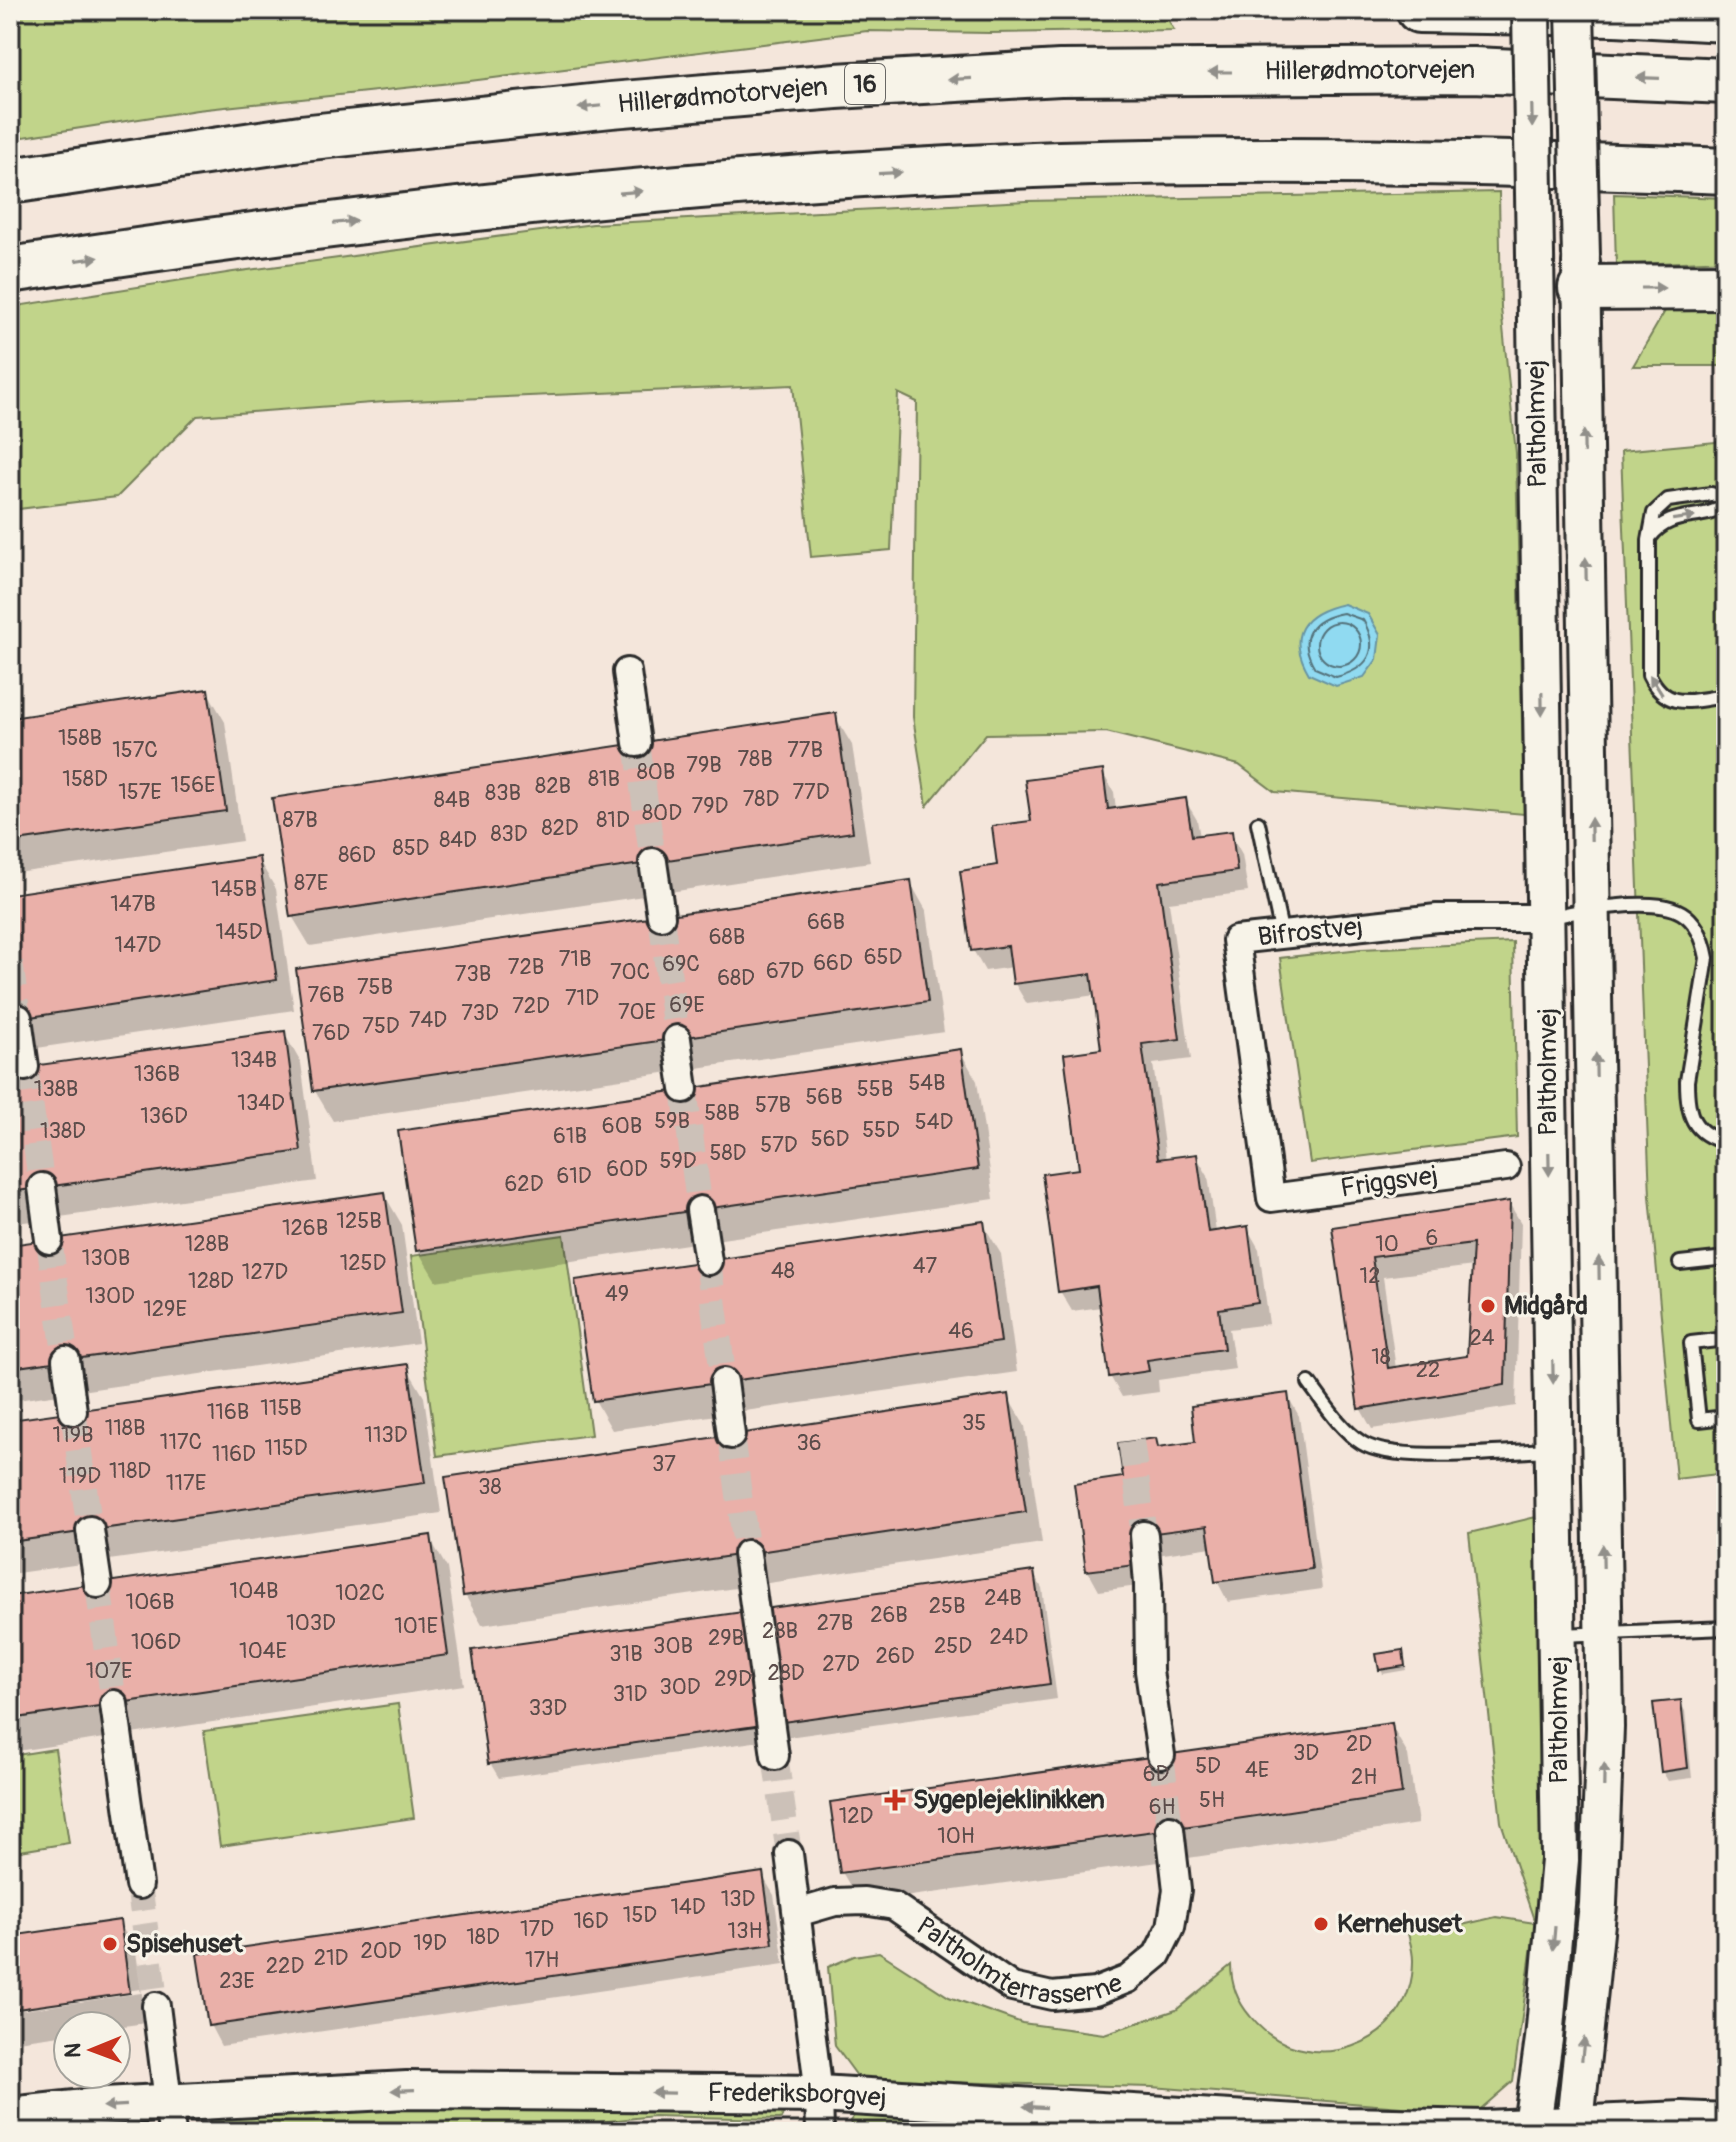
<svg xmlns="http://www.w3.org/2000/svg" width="1736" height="2142" font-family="Pangolin,sans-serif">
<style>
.green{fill:#c1d48a;stroke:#76805a;stroke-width:2}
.water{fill:#90daf1;stroke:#6894a2;stroke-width:2}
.shadow{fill:#0003;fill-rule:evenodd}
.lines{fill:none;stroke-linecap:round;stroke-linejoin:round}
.shore{stroke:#53717a;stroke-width:2}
.building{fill:#eab0a9;stroke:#2b2b2b;stroke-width:2;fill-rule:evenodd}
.street-tunnel{stroke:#ccc1b8;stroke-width:26;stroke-dasharray:26 13;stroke-linecap:butt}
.lane-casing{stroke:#2b2b2b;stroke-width:18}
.street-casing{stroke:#2b2b2b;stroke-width:32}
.secondary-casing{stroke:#2b2b2b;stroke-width:42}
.highway-casing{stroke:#2b2b2b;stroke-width:50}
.lane{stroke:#f7f3e8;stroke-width:12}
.street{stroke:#f7f3e8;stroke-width:26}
.secondary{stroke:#f7f3e8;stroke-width:36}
.highway{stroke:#f7f3e8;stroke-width:44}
.secondary-bridge-casing{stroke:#2b2b2b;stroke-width:42;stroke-linecap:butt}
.secondary-bridge{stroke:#f7f3e8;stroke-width:36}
.oneway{fill:#918f8a}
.poi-dot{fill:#c8321e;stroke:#f7f3e8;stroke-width:3}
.labels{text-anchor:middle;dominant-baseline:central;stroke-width:6;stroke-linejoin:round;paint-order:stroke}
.number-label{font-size:22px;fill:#5b4c4a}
.shield{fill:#f7f3e8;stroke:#686764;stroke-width:2}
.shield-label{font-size:24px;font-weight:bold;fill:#2b2b2b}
.street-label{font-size:26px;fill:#2b2b2b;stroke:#f7f3e8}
.poi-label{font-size:26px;font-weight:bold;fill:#2b2b2b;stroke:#f7f3e8;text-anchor:start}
</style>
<rect width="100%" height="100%" fill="#f4e6db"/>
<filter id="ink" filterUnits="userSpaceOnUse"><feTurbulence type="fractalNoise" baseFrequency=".0125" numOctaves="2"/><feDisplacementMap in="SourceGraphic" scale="16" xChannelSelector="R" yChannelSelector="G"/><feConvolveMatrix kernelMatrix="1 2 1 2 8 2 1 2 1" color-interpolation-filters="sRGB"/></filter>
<g filter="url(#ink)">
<path class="green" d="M10,10H1163L1174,30L989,33L867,31L470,81L197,110L10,139Z
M1499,192L1501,308L1516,453L1524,814L1275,792L1239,765L1106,732L986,734L927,806L913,717L917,402L898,393L891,550L811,557L793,385L385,402L197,416L117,497L10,510V307L233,272L593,224L1026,201Z
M1614,194L1726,198V260L1616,265Z
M1726,308V366H1633L1665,311Z
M1726,441V1473L1676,1479L1650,1196L1621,451Z
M1513,942L1517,1137L1310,1163L1280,958L1361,949Z
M564,1235L591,1435L437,1456L411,1256Z
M1540,1516L1547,1773L1535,1924L1513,2081L1476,2113L1152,2087L860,2080L835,2046L828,1967L854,1956L879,1952L949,1997L1022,2023L1104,2034L1176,2010L1231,1965C1231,1984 1238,2002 1250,2016C1304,2084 1414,2048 1413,1960C1413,1950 1409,1939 1407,1929L1462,1925L1496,1917L1535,1923L1501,1822L1469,1533Z
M398,1704L414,1818L220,1846L204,1731Z
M55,1749L69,1843L14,1852L10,1825V1756Z
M444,2108L782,2112L783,2114L781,2119H777L654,2116L526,2130L208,2132C206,2126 209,2123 213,2118Z
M860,2114L1129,2132H853L850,2121L854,2116Z
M133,2122L138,2123L139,2128L136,2131L44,2132Z"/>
<path class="water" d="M1344,604L1368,614L1380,635L1377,659L1364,677L1336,686L1309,674C1286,635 1302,613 1344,604Z"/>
<path class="shadow" d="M207,691L225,722L242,841L10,874V720Z
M834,715L852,745L870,862L310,946L292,916Z
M1102,772L1114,792L1116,810L1185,800L1197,820L1200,837L1230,833L1242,854L1248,892L1169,902L1191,1059L1153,1064L1166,1160L1196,1156L1208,1176L1216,1232L1247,1228L1259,1249L1269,1324L1229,1329L1235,1369L1158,1380L1159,1392L1122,1397L1110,1376L1101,1307L1072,1311L1060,1291L1104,1051L1096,995L1027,1004L1015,984L1013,967L985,971L973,950L999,867L1033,823Z
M258,859L276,889L294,1010L10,1052V896Z
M910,882L927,912L944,1032L333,1121L315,1091Z
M284,1033L301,1063L317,1181L10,1224V1071Z
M960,1051L977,1081L994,1199L436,1281L418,1251L401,1132Z
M384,1194L402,1225L418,1343L10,1401V1247Z
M1509,1203L1521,1223L1516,1406L1372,1429L1360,1408L1334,1229ZM1474,1266L1469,1357L1396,1369L1383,1277Z
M983,1224L1001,1254L1017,1372L612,1430L595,1400Z
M406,1366L424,1397L441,1513L10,1574V1422Z
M1287,1395L1299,1416L1322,1589L1228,1602L1217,1581L1212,1547L1143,1557L1146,1585L1099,1591L1088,1571L1125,1479L1155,1440L1160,1449L1198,1443Z
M1007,1396L1025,1426L1042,1543L482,1625L465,1595Z
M429,1537L447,1568L464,1685L10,1752V1598Z
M1033,1573L1042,1588L1057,1699L499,1778L490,1763Z
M1402,1652L1406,1670L1383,1674L1381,1670Z
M1680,1702L1685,1711L1692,1778L1668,1781L1662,1771Z
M1391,1725L1408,1755L1418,1824L1188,1858L860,1903L842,1872Z
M762,1875L774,1895L784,1964L221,2046L210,2025Z
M119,1922L136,1952L146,2023L116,2027L68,2026V2034L10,2042V2012L141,1993L140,1989L10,2008V1938Z"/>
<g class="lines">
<path class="shore" d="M1343,613L1363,620C1381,651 1368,669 1336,677L1315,668C1296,637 1311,619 1343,613Z
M1317 644a22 22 0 1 1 44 0a22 22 0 1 1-44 0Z"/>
</g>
<path class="building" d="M208,689L226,811L10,842V718Z
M836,713L853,832L290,917L272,798Z
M1103,770L1108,809L1186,798L1192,836L1232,831L1237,871L1159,882L1180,1039L1142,1044L1158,1159L1197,1154L1208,1232L1248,1226L1258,1303L1219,1309L1224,1349L1147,1360L1149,1371L1109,1377L1097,1286L1058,1292L1042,1174L1079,1169L1064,1054L1101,1049L1091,974L1013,984L1008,946L971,951L960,871L997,865L992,826L1031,821L1025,780Z
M259,857L277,980L10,1020V894Z
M911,880L928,1002L313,1091L296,969Z
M285,1031L301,1151L10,1192V1069Z
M961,1049L978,1169L416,1251L398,1131Z
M385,1192L402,1313L10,1368V1245Z
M1510,1201L1505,1385L1358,1409L1332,1227ZM1473,1244L1467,1356L1388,1368L1372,1257Z
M984,1221L1001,1342L593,1401L575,1280Z
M408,1364L425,1483L10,1542V1420Z
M1288,1393L1312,1569L1215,1582L1207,1526L1132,1536L1136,1565L1086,1571L1074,1484L1123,1477L1118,1443L1156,1438L1158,1447L1195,1442L1191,1406Z
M1009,1394L1026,1512L463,1596L445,1477Z
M431,1535L448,1655L10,1719V1596Z
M1034,1571L1050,1684L488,1764L472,1650Z
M1403,1650L1405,1666L1379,1670L1376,1654Z
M1681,1700L1688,1768L1661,1772L1653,1703Z
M1392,1723L1402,1794L1170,1829L840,1873L830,1802Z
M763,1872L773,1944L208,2026L197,1954Z
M120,1920L130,1993L10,2010V1936Z"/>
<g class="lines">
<path class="street-tunnel" d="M637,743L653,862
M661,916L677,1039
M10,962L18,1018
M25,1067L42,1187
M684,1089L700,1210
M49,1240L66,1360
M708,1261L724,1382
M73,1411L90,1530
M731,1435L747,1554
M1131,1441L1144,1535
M98,1584L114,1704
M1161,1755L1170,1829
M775,1756L789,1854
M139,1885L156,2006"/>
<defs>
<path id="lane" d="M1726,498L1711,494L1668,500L1654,513L1649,540V675C1667,712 1692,700 1726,696
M1650,537C1671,509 1699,522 1726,506
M1258,823L1282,935
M1548,918C1576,911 1601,907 1630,905C1674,903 1698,910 1707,958L1687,1081C1687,1114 1692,1134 1726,1142
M1680,1263L1726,1258
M1726,1339L1691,1343L1699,1420L1726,1417
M1309,1383C1324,1403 1340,1429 1362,1443C1395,1464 1509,1451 1552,1450
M1561,1635L1726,1628"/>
<g id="street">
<path d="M627,672L637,743"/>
<path d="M653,862L661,916"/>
<path d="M18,1018L25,1067"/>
<path d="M677,1039L684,1089"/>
<path id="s1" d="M1506,1167L1271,1198L1236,940L1437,918H1547"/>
<path d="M42,1187L49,1240"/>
<path d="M700,1210L708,1261"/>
<path d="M66,1360L73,1411"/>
<path d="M724,1382L731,1435"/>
<path d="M90,1530L98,1584"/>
<path d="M1144,1535L1148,1584L1149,1671L1161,1755"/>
<path d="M747,1554L775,1756"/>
<path d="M114,1704L139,1885"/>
<path d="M789,1854L819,2094L820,2132"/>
<path id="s2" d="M797,1913L835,1902L864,1901L894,1906L1012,1987L1052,1996L1095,1992L1128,1979L1157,1955L1171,1927L1177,1890L1170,1829"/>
<path d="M156,2006L172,2132"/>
</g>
<g id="secondary">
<path id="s3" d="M10,2116L104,2106L407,2090L819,2094L1347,2126L1485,2129L1682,2120L1726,2122"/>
<path d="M1531,2132L1544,2039L1560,1860L1535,255"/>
<path d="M1574,2132L1598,1904L1605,1727L1581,262"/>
</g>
<g id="highway">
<path d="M1419,10L1616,13L1726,19"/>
<path id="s4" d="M10,181L301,138L611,105L836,86L1060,73L1473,70L1726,81"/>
<path d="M10,270C358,216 708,177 1060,164C1282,157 1504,162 1726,171"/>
<path d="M1581,288L1726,287"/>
</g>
</defs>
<use href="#lane" class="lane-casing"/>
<use href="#street" class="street-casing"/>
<use href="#secondary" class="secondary-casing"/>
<use href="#highway" class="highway-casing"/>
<use href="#lane" class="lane"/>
<use href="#street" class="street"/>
<use href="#secondary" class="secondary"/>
<use href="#highway" class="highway"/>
<defs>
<path id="secondary-bridge" d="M1531,10L1535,255
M1575,10L1581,256"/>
</defs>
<use href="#secondary-bridge" class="secondary-bridge-casing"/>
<use href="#secondary-bridge" class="secondary-bridge"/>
</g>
<defs><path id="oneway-solid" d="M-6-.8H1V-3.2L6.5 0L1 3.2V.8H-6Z" transform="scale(2)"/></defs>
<g class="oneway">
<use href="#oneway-solid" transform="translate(1220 72) rotate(180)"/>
<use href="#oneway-solid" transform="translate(1648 78) rotate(-178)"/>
<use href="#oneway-solid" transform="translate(960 79) rotate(177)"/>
<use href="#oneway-solid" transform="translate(590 107) rotate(174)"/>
<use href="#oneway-solid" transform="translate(1532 116) rotate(89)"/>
<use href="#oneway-solid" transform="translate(890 173) rotate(-3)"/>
<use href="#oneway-solid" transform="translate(631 192) rotate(-5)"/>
<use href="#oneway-solid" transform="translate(345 222) rotate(-6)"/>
<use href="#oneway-solid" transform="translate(87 259) rotate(-8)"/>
<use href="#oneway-solid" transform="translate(1653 288)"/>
<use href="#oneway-solid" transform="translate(1584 442) rotate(-91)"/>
<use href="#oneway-solid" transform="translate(1684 518) rotate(-8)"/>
<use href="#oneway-solid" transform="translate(1586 569) rotate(-91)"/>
<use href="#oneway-solid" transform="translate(1656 685) rotate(-122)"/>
<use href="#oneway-solid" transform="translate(1542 704) rotate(89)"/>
<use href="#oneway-solid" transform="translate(1591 829) rotate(-91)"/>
<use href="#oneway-solid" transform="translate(1596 1065) rotate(-91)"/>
<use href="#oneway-solid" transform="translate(1549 1164) rotate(89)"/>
<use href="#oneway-solid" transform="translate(1599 1268) rotate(-91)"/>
<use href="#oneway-solid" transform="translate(1553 1372) rotate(89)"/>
<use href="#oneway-solid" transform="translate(1603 1556) rotate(-91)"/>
<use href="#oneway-solid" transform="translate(1604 1775) rotate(-89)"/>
<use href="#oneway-solid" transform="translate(1554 1938) rotate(95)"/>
<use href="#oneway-solid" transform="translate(1583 2049) rotate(-84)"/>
<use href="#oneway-solid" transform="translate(403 2090) rotate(178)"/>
<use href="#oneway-solid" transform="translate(663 2093) rotate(-179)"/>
<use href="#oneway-solid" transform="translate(115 2106) rotate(177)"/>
<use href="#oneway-solid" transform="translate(1035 2107) rotate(-177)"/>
</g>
</g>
<g class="poi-dot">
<circle cx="1488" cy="1306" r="8"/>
<path d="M891 1788h8v8h8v8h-8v8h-8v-8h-8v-8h8z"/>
<circle cx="1321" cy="1924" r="8"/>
<circle cx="110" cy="1944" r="8"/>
</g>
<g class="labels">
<g class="number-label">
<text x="80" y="738">158B</text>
<text x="135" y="750">157C</text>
<text x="805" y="750">77B</text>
<text x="755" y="759">78B</text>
<text x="704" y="765">79B</text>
<text x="656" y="772">80B</text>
<text x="85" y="779">158D</text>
<text x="604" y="779">81B</text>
<text x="193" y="785">156E</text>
<text x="553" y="786">82B</text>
<text x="140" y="792">157E</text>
<text x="811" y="792">77D</text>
<text x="503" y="793">83B</text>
<text x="761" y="799">78D</text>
<text x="452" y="800">84B</text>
<text x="710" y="806">79D</text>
<text x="662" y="813">80D</text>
<text x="300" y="820">87B</text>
<text x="613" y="820">81D</text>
<text x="560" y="828">82D</text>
<text x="509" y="834">83D</text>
<text x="458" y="840">84D</text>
<text x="411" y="848">85D</text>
<text x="357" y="855">86D</text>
<text x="311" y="883">87E</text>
<text x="234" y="889">145B</text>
<text x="133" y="904">147B</text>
<text x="826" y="922">66B</text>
<text x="239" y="932">145D</text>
<text x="727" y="937">68B</text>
<text x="138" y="945">147D</text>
<text x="883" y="957">65D</text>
<text x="575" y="959">71B</text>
<text x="833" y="963">66D</text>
<text x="681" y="964">69C</text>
<text x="526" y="967">72B</text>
<text x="785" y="971">67D</text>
<text x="630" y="972">70C</text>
<text x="473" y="974">73B</text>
<text x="736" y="978">68D</text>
<text x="375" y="987">75B</text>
<text x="326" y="995">76B</text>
<text x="582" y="998">71D</text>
<text x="687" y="1005">69E</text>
<text x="531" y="1006">72D</text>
<text x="637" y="1012">70E</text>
<text x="480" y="1013">73D</text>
<text x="428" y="1020">74D</text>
<text x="381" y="1026">75D</text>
<text x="331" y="1033">76D</text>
<text x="254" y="1060">134B</text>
<text x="157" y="1074">136B</text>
<text x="927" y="1083">54B</text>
<text x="56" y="1089">138B</text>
<text x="875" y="1089">55B</text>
<text x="824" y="1097">56B</text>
<text x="261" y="1103">134D</text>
<text x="773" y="1105">57B</text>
<text x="722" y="1113">58B</text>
<text x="164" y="1116">136D</text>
<text x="672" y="1121">59B</text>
<text x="934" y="1122">54D</text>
<text x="622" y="1126">60B</text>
<text x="881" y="1130">55D</text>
<text x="63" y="1131">138D</text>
<text x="570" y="1136">61B</text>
<text x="830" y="1139">56D</text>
<text x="779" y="1145">57D</text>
<text x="728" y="1153">58D</text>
<text x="678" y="1161">59D</text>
<text x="627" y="1169">60D</text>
<text x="574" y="1176">61D</text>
<text x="524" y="1184">62D</text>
<text x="359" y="1221">125B</text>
<text x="305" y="1228">126B</text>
<text x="1432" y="1238">6</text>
<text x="207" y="1244">128B</text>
<text x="1387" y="1244">10</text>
<text x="106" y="1258">130B</text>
<text x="363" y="1263">125D</text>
<text x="925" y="1266">47</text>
<text x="783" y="1271">48</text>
<text x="265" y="1272">127D</text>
<text x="1370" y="1276">12</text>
<text x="211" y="1281">128D</text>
<text x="617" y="1294">49</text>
<text x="110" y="1296">130D</text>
<text x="165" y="1309">129E</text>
<text x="961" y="1331">46</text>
<text x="1482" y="1338">24</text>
<text x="1381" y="1357">18</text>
<text x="1428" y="1370">22</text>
<text x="281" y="1408">115B</text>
<text x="228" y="1412">116B</text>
<text x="974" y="1423">35</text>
<text x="125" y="1428">118B</text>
<text x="73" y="1435">119B</text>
<text x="386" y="1435">113D</text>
<text x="181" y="1442">117C</text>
<text x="809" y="1443">36</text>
<text x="286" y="1448">115D</text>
<text x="234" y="1454">116D</text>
<text x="664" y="1464">37</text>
<text x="130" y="1471">118D</text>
<text x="80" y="1476">119D</text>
<text x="186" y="1483">117E</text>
<text x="490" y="1487">38</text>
<text x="254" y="1591">104B</text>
<text x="360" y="1593">102C</text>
<text x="1003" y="1598">24B</text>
<text x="150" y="1602">106B</text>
<text x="947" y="1606">25B</text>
<text x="889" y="1615">26B</text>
<text x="311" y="1623">103D</text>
<text x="835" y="1623">27B</text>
<text x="416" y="1626">101E</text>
<text x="780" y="1631">28B</text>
<text x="1009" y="1637">24D</text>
<text x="726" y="1638">29B</text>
<text x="156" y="1642">106D</text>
<text x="673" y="1646">30B</text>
<text x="953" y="1646">25D</text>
<text x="263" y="1651">104E</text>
<text x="626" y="1654">31B</text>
<text x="895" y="1656">26D</text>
<text x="841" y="1664">27D</text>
<text x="109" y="1671">107E</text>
<text x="786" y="1673">28D</text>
<text x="733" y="1679">29D</text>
<text x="680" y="1687">30D</text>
<text x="630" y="1694">31D</text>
<text x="548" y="1708">33D</text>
<text x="1359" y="1744">2D</text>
<text x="1306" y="1753">3D</text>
<text x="1208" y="1766">5D</text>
<text x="1257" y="1770">4E</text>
<text x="1156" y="1774">6D</text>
<text x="1364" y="1777">2H</text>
<text x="1212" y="1800">5H</text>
<text x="1162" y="1807">6H</text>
<text x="856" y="1816">12D</text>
<text x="956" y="1836">10H</text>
<text x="738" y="1899">13D</text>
<text x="688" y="1907">14D</text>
<text x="640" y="1915">15D</text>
<text x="591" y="1921">16D</text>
<text x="537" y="1929">17D</text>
<text x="745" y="1931">13H</text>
<text x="483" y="1937">18D</text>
<text x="430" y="1943">19D</text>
<text x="381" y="1951">20D</text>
<text x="331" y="1958">21D</text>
<text x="542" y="1960">17H</text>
<text x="285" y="1966">22D</text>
<text x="237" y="1981">23E</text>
</g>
<rect class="shield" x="845" y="64" width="40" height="40" rx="6"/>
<g class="shield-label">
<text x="865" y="84">16</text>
</g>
<g class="street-label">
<text stroke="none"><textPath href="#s4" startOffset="1366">Hillerødmotorvejen</textPath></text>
<text stroke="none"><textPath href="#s4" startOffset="718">Hillerødmotorvejen</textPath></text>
<text transform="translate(1537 424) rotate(-91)">Paltholmvej</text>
<text stroke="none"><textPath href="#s1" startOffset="572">Bifrostvej</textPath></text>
<text transform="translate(1548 1072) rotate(-90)">Paltholmvej</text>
<text transform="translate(1389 1182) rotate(-8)">Friggsvej</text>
<text transform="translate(1559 1720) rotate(-90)">Paltholmvej</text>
<text stroke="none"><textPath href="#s2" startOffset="242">Paltholmterrasserne</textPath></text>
<text stroke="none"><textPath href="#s3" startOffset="788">Frederiksborgvej</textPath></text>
</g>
<g class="poi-label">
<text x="1504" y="1306">Midgård</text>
<text x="913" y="1800">Sygeplejeklinikken</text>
<text x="1337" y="1924">Kernehuset</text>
<text x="126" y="1944">Spisehuset</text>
</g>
</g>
<rect width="1736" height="2142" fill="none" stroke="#f7f3e8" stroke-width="40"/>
<rect x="20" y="20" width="1696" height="2102" fill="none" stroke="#2b2b2b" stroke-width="3" filter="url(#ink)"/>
<g transform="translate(92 2050) rotate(269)"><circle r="38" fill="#f7f3e8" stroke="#a5a39c" stroke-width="2"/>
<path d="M0-6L14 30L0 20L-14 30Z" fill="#c8321e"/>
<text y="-12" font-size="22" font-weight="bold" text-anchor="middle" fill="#2b2b2b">N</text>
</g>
</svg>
